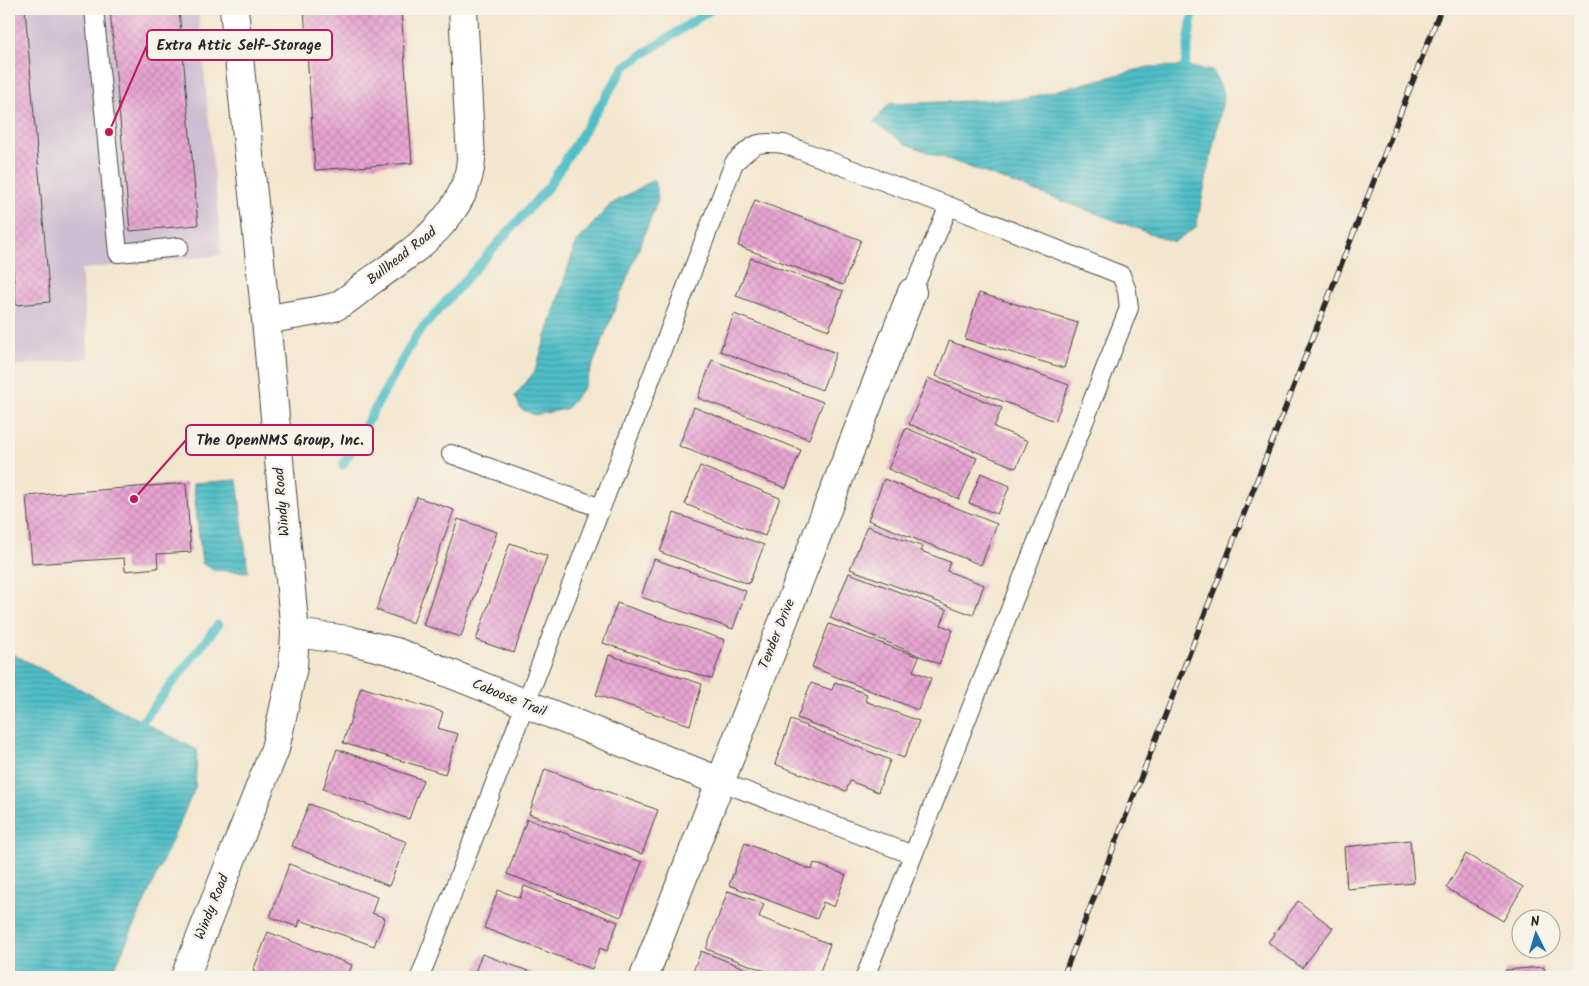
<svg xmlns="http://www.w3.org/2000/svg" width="1589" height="986" font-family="Kalam,sans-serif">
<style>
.industrial{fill:#cebed1}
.water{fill:url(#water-rules);stroke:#3e7479}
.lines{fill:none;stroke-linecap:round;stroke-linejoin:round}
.stream{stroke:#50bec7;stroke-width:9}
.building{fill:url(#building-cross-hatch)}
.service-casing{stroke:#494743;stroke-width:20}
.minor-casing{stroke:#494743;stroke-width:30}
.service{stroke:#fff;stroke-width:18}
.minor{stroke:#fff;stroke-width:28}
.rail-casing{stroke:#2b2b2b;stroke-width:5.5}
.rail{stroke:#f7f3e8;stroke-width:4;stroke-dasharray:11;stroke-linecap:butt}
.labels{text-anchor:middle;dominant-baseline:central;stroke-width:4.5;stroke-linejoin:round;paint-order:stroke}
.street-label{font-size:14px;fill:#2b2b2b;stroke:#f7f3e8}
.leader{fill:none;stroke:#c2185b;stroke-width:2}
.callout-dot{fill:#c2185b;stroke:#f7f3e8;stroke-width:2}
.callout{fill:#f7f3e8;stroke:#c2185b;stroke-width:2}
.callout-label{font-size:15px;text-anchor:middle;font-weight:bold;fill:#2b2b2b}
</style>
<defs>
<pattern id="water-rules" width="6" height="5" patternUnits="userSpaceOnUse" patternTransform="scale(1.25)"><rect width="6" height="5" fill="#50bec7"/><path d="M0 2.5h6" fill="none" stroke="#439ba2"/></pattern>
<pattern id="building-cross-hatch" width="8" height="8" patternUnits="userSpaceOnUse" patternTransform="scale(1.25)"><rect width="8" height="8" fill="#e7a3d2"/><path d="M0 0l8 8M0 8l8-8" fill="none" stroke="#c68cb4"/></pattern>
</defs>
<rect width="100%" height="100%" fill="#f7f3e8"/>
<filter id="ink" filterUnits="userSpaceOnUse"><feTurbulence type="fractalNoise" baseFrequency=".02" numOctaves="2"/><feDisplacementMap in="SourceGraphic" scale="10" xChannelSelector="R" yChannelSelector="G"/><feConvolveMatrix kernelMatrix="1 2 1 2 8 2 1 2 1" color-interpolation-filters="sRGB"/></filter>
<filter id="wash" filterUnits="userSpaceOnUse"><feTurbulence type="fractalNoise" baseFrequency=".0096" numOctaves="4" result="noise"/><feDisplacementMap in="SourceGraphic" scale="20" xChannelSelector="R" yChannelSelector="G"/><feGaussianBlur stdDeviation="1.12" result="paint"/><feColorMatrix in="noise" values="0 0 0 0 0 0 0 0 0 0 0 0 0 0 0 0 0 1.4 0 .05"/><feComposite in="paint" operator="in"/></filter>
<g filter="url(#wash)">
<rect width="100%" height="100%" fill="#f3e6ce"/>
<path class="industrial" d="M9,9H198L222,255L81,269L89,358L9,366Z"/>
<path class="water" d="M1185,66L1213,71L1224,95L1196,227L1174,242L906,144L874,122L889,104L1024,99L1148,67Z
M655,179L658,200L584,387L566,409L535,415L521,409L515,396L535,371L576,243L610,205Z
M237,480L248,572L213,570L202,563L193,483Z
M9,652L197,750L195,788L111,977H9Z"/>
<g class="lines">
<path class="stream" d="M1185,66L1193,9
M343,465L417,334L549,186L625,66L712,9
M141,723L218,625"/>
</g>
<g id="blocks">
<path class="building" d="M9,9H25L50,302L16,305L9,222Z
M110,9H179L198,225L130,231Z
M304,9H401L412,163L315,170Z
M755,200L861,240L843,285L738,246Z
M751,258L843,291L829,330L736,296Z
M979,293L1078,323L1064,368L965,339Z
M734,314L836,353L822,390L720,351Z
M949,341L1069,385L1055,421L936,376Z
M712,360L823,402L809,439L698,398Z
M928,378L1002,408L994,427L1028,441L1016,468L909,424Z
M694,407L801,450L786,488L679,446Z
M906,428L977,458L959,499L888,469Z
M700,466L780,498L765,536L685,504Z
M981,473L1010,486L997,514L969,503Z
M884,479L997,524L981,565L868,520Z
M186,483L191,552L157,554L158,568L125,571L124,558L32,564L26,496Z
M417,497L454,510L413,623L376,610Z
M674,513L764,545L749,584L660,552Z
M458,519L497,532L461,637L423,625Z
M867,526L923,547L921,551L950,562L947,571L984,585L973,615L850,569Z
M510,543L547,556L514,653L476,640Z
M654,559L746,591L733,629L641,597Z
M849,573L947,610L941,625L953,630L939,664L830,618Z
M617,603L725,640L712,679L603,643Z
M829,624L919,657L913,671L931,678L918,710L812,667Z
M609,655L702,684L690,725L596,695Z
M835,682L867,694L865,701L919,721L904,758L797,718L811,683L832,690Z
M361,687L443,712L438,728L458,734L445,774L343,743Z
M791,720L890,760L878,792L850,781L846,791L775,764Z
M337,749L423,780L409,819L323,789Z
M545,769L658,810L642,854L529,814Z
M309,804L407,842L389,886L292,846Z
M527,819L642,862L621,917L507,874Z
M1410,840L1414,883L1347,889L1344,847Z
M745,843L812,870L814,863L846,875L834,907L823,902L817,919L729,885Z
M1466,854L1523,887L1503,921L1446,888Z
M289,864L377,897L372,913L385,918L374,946L300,920L298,927L270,917Z
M524,886L618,922L607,951L600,948L592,969L484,928L498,890L520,898Z
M728,891L764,904L759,917L830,944L818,977H782L706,949Z
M1298,901L1333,928L1302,968L1268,942Z
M268,932L352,965L347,977H269L253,971Z
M701,951L767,977H691Z
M482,954L544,977H473Z
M1544,967L1545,977H1505V970Z"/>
</g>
</g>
<g filter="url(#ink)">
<use href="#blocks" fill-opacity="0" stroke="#494743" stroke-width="1"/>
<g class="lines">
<defs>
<path id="service" d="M94,9L118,253L179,247
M912,292L949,206
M451,454L601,508
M719,781L913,855
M420,977L734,163C755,143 755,141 784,144L949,206L1121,275L1127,291L1129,308L865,977"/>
<path id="minor" d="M266,320C288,315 312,313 334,307C345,303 358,291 368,283C410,254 468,216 471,159L463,9
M295,633L348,640L396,652L719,781
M185,977L275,749L293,667L295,633L266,320L234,9
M644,977L912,292"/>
</defs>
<use href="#service" class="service-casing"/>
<use href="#minor" class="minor-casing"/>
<use href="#service" class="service"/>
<use href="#minor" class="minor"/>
<defs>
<path id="rail" d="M1063,977L1441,9"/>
</defs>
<use href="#rail" class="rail-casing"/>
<use href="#rail" class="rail"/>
</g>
</g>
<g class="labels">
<g class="street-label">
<text transform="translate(402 256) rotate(-38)">Bullhead Road</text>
<text transform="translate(282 502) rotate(-95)">Windy Road</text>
<text transform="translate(777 634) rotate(-68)">Tender Drive</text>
<text transform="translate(509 698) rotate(22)">Caboose Trail</text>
<text transform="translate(212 907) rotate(-68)">Windy Road</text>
</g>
</g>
<path class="leader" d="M109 132L147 45M134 499L186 440"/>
<g class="callout-dot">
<circle cx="109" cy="132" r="5"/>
<circle cx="134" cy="499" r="5"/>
</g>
<g class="callout">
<rect x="147" y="30" width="185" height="30" rx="5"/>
<rect x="186" y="425" width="187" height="30" rx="5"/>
</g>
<g class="callout-label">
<text x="239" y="50">Extra Attic Self-Storage</text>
<text x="280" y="445">The OpenNMS Group, Inc.</text>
</g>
<rect width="1589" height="986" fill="none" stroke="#f7f3e8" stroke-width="30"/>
<g transform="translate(1536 934) rotate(355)"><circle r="24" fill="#f7f3e8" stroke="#a5a39c"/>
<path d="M0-4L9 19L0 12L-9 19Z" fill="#1f6fb2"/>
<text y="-8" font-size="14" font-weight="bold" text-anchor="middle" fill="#2b2b2b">N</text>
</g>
</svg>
